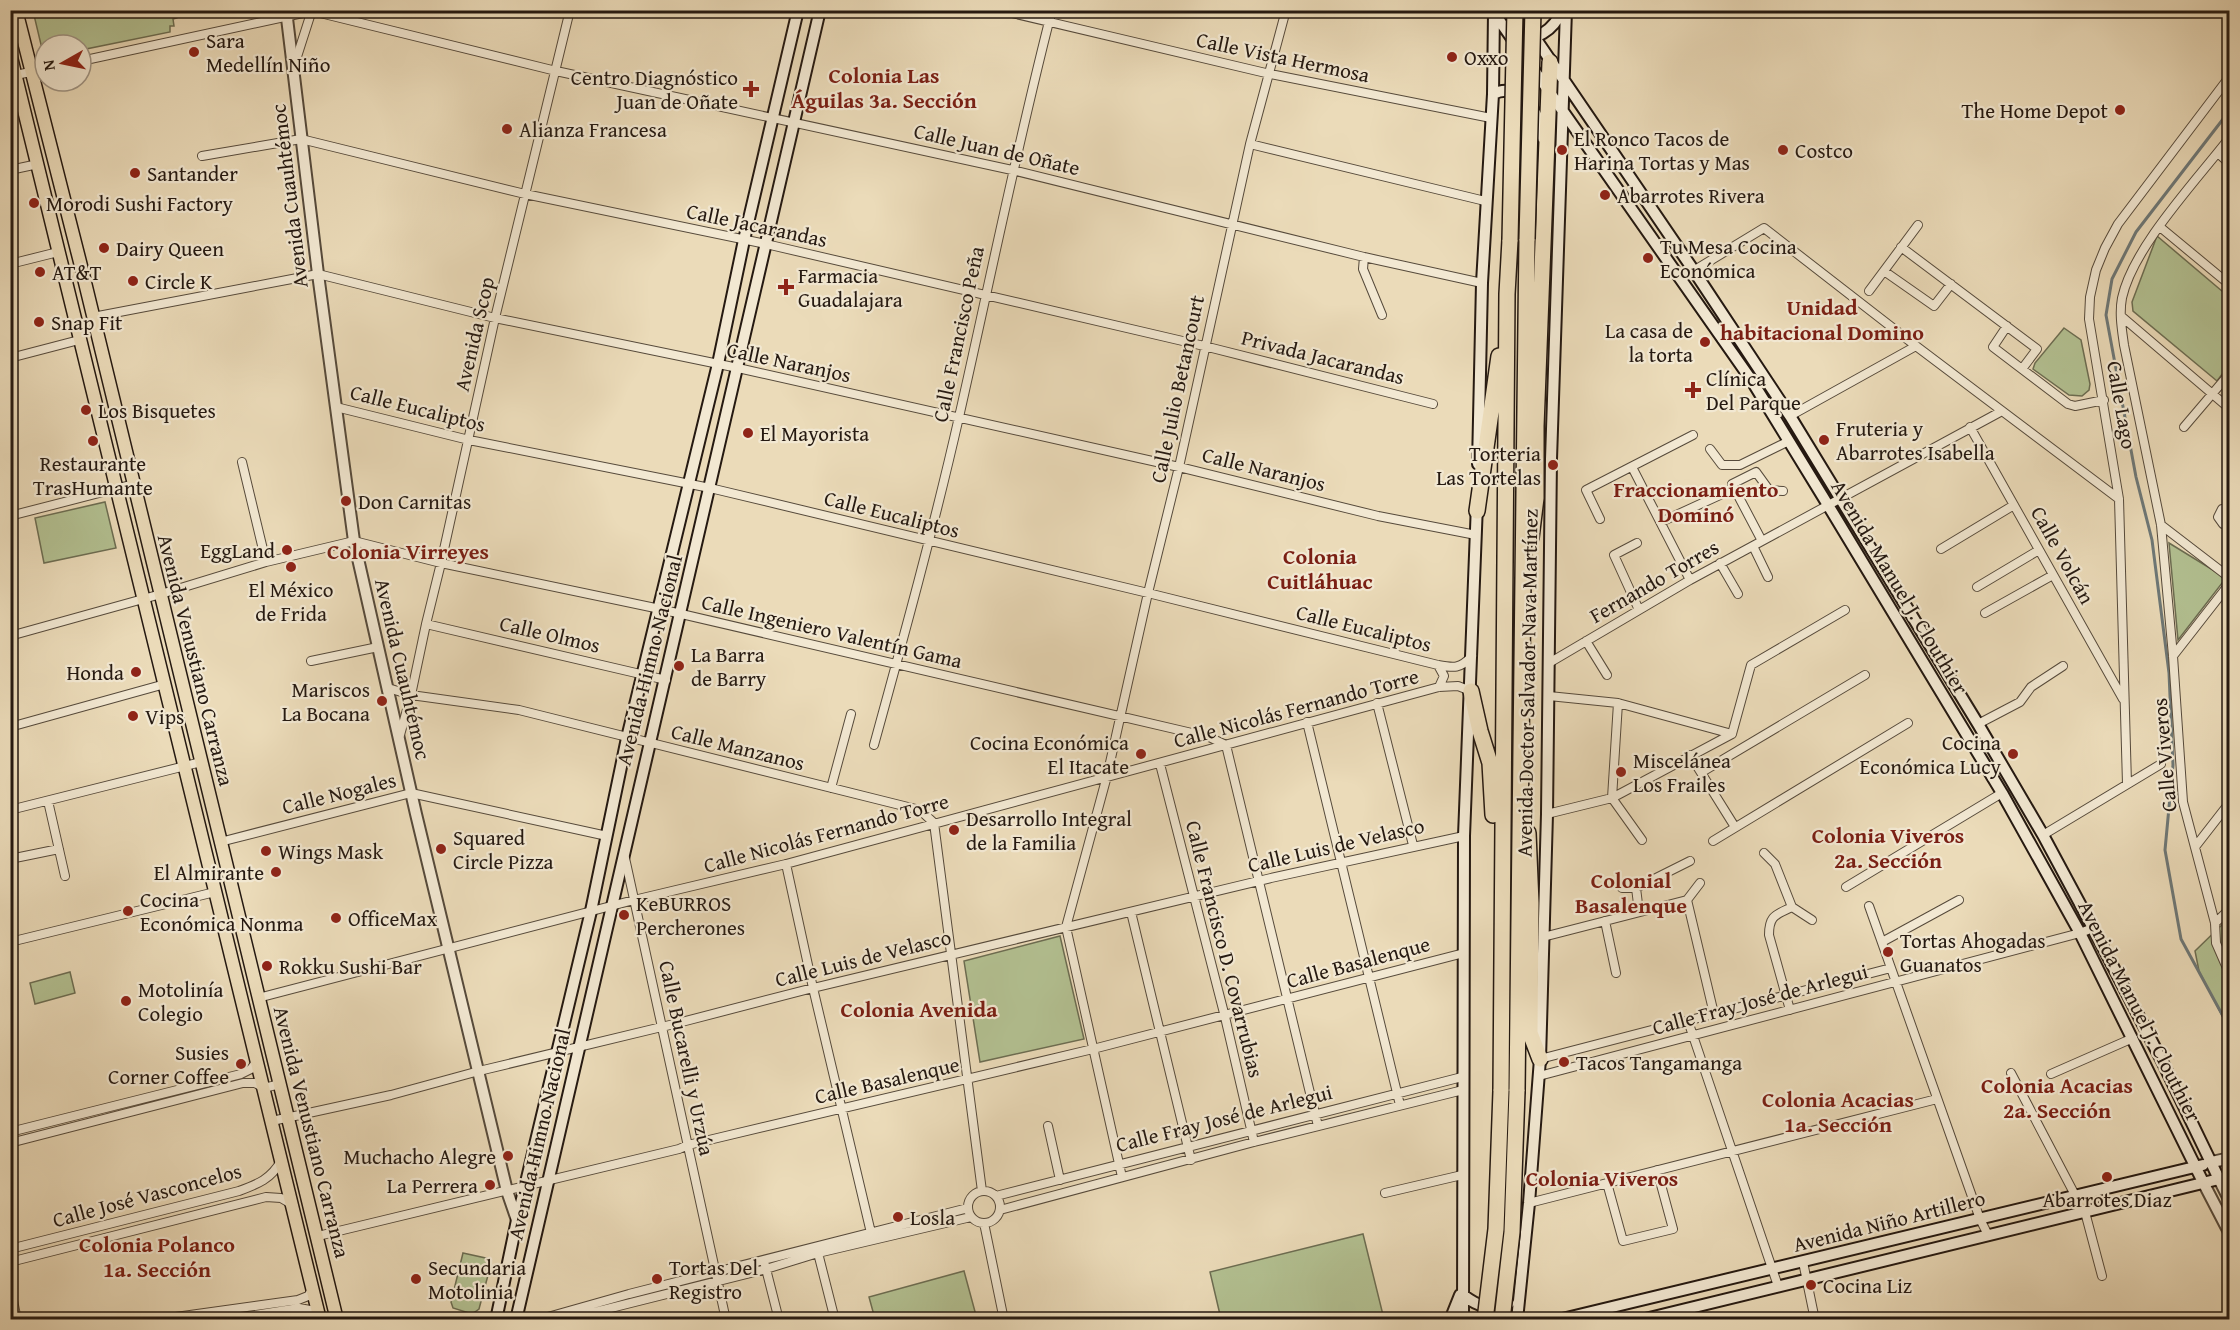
<svg xmlns="http://www.w3.org/2000/svg" width="2240" height="1330" font-family="'Gentium Book Plus',serif">
<style>
.green{fill:#b3c192;stroke:#6c6d52;stroke-width:1.5}
.lines{fill:none;stroke-linecap:round;stroke-linejoin:round}
.stream{stroke:#6e7877;stroke-width:3}
.minor-casing{stroke:#564a3b;stroke-width:10}
.tertiary-casing{stroke:#564a3b;stroke-width:14}
.secondary-casing{stroke:#251911;stroke-width:14}
.primary-casing{stroke:#251911;stroke-width:15}
.motorway-casing{stroke:#251911;stroke-width:18}
.minor{stroke:#f2e8d2;stroke-width:8}
.tertiary{stroke:#f2e8d2;stroke-width:10}
.secondary{stroke:#f2e8d2;stroke-width:10}
.primary{stroke:#ebdbb9;stroke-width:12}
.motorway{stroke:#ebdbb9;stroke-width:15}
.motorway-bridge-casing{stroke:#251911;stroke-width:18;stroke-linecap:butt}
.motorway-bridge{stroke:#ebdbb9;stroke-width:15}
.poi-dot{fill:#8f2418;stroke:#f2e8d2;stroke-width:2}
.labels{text-anchor:middle;dominant-baseline:central;stroke-width:4.5;stroke-linejoin:round;paint-order:stroke}
.poi-label{font-size:21px;fill:#251911;stroke:#f2e8d2;text-anchor:start}
.street-label{font-size:21px;fill:#251911;stroke:#f2e8d2}
.neighbourhood-label{font-size:22px;font-weight:bold;fill:#7a1f14;stroke:#f2e8d2}
</style>
<rect width="100%" height="100%" fill="#ebdbb9"/>
<filter id="stains"><feTurbulence type="fractalNoise" baseFrequency=".00333" numOctaves="4"/><feColorMatrix values="0 0 0 0 .2 0 0 0 0 .09 0 0 0 0 .02 0 0 0 .5 -.17"/></filter>
<radialGradient id="worn" r=".72"><stop offset=".6" stop-color="#630" stop-opacity="0"/><stop offset="1" stop-color="#630" stop-opacity=".3"/></radialGradient>
<path class="green" d="M33,11V10L201,11L178,14L177,18L173,19L174,26H170V32L81,50V45H45V53H43Z
M2157,236L2229,297V365L2217,381L2133,311L2132,302Z
M2064,328L2081,340L2090,384L2089,390L2082,396L2069,395L2033,369L2035,363Z
M105,502L116,548L44,563L35,518Z
M2169,543L2226,578L2178,640Z
M2229,918V1029L2199,971L2195,951Z
M1060,936L1084,1039L980,1062L964,961Z
M70,972L75,993L35,1004L30,983Z
M1363,1234L1384,1319H1221L1210,1272Z
M463,1253L490,1259L491,1264L479,1309L472,1314L453,1308L451,1302Z
M964,1271L977,1319H875L869,1297Z"/>
<g class="lines">
<path class="stream" d="M2230,110L2136,232L2112,279L2106,315L2136,477L2152,540L2169,673L2173,765L2165,850L2181,939L2230,1029"/>
<defs>
<path id="minor" d="M999,10L1270,74L1491,118
M1468,10L1494,13
M81,61L312,11L556,71L1012,170L1364,257L1482,283
M294,66L312,10
M11,76L45,69
M2230,137C2197,180 2133,247 2122,298C2119,314 2122,330 2124,345L2161,525L2173,656L2183,802L2215,923L2216,943L2230,975
M1250,144L1485,201
M2218,153L2230,164
M202,156L301,139L525,194L766,244L1204,346L1433,404
M10,170L38,164
M2160,227L2230,285
M1901,247L2037,349L2022,369
M1364,257L1363,269L1382,315
M10,264L58,252
M1884,271L1934,306L1951,284
M1680,279L1764,228L1916,346L2119,499
M1869,291L1918,225
M2121,316L2230,409
M93,317L318,274L495,318L738,368L1179,467L1378,516L1476,535
M2007,326L1993,347L2068,404L2075,406L2104,400
M10,358L79,340
M336,407L469,440L710,488L1148,593L1438,665C1454,668 1460,669 1472,656
M1790,416L1916,346
M1970,427L2123,699
M2184,427L2230,373
M1710,449L1722,465H1740L1789,441
M242,462L266,562
M1632,467L1690,580
M2230,508L2222,509L2218,517L2223,524L2230,525
M10,516L134,484
M1600,519L1586,490L1693,435
M1661,522L1720,495
M2161,525L2230,578
M1762,541L1732,484L1756,472L1769,490L1783,491
M1637,543L1614,555L1639,610
M1753,546L1768,577
M1941,549L2014,505
M1720,563L1738,594
M1977,587L2039,550
M1985,613L2053,575
M426,624L666,680
M10,636L161,594L266,562L354,541L441,563L660,609L1209,737L1226,745L1318,1126
M1586,641L1607,675
M2173,656L2230,583
M311,661L378,647
M1549,663L1690,580L2002,411
M1438,665L1444,676L1439,687
M388,688L411,695L519,710L920,810L934,823L982,1191
M1549,696L1618,703L1732,734
M1377,703L1413,845
M1618,703L1612,798L1642,840
M1307,722L1400,1105
M1978,724L2020,702L2031,687L2063,666
M10,727L165,684
M1732,734L1751,665L1845,610
M400,735L411,695L426,624L441,563L495,318L570,10
M874,745C904,636 934,527 959,417C990,281 1017,145 1052,10
M1690,755L1735,827
M2227,757L2230,754
M1160,764L1225,1017L1254,1142
M1702,772L1865,675
M2127,784L2119,499L2089,319L2090,297L2096,270L2105,248L2118,224L2230,76
M831,788L851,714
M48,801L65,876
M10,810L201,762
M1547,814L1612,798L1732,734
M2043,835L2161,764
M1713,841L1908,723
M220,842L411,793L607,836
M2195,847L2230,802
M1764,853L1775,864L1792,907L1812,920
M625,858L726,1320
M10,859L59,849
M786,864L813,988L872,1237
M1846,887L2002,793
M1622,888H1636L1690,861
M1636,888L1639,912
M1687,900L1714,1014
M1687,900L1700,883
M1869,906L1980,1219L1988,1235
M1131,912L1191,1160
M1605,921L1616,973
M2215,923L2230,909
M1543,937L1687,900
M10,942L215,892
M1882,942L1959,900
M258,998L634,900L786,864L1439,687L1458,686L1471,691
M1790,1010L1769,935C1769,915 1776,915 1792,907
M1688,1021L1778,1286
M1540,1059L1891,968
M2011,1073L2075,1195
M2051,1074L2133,1038
M1539,1076L2080,933L2093,928
M272,1121L391,1095L479,1071L674,1024L813,988L1271,878L1464,836
M1048,1126L1060,1180
M10,1132L241,1074L251,1069L257,1061
M10,1143L243,1083H255L264,1088L280,1084
M1122,1177L1066,927L1107,776L1148,593L1179,467L1250,144L1286,10
M1607,1183L1623,1241L1673,1229L1657,1170
M968 1207a16 16 0 1 1 32 0a16 16 0 1 1-32 0Z
M1385,1193L1462,1175
M996,1196L1462,1077
M1529,1203L1937,1099
M1000,1210L1254,1142L1463,1090
M2085,1212L2102,1276
M984,1223L1004,1320
M318,1236L679,1149L688,1145L1093,1049L1464,953
M10,1249L239,1191C258,1184 271,1179 281,1161
M818,1253L835,1320
M10,1262L266,1197L281,1198L293,1205
M1803,1262L1815,1320
M765,1265L779,1320
M10,1286L17,1320
M154,1320L298,1300L308,1296L312,1290
M223,1320L299,1308L310,1310L318,1316
M537,1320L629,1294L968,1208
M563,1320L766,1269L818,1253L971,1217"/>
<path id="tertiary" d="M286,10L318,274L354,541L416,814L507,1191L517,1220
M2212,1162L2230,1158
M2230,1176L2219,1179L2230,1201
M2204,1184L2230,1234"/>
<path id="secondary" d="M1492,10L1752,381L1828,505L2002,793L2080,933L2204,1184
M1516,10L1694,271L1790,416L1978,724L2043,835L2093,928L2162,1061L2219,1179L1641,1320
M1514,43C1536,38 1553,33 1562,10
M1493,94C1520,80 1541,114 1543,138
M1478,464L1482,283L1493,94L1494,12
M1463,1295C1480,1308 1488,1309 1509,1303
M496,1320L517,1220L591,911L627,738L718,364L744,240L798,10
M516,1320L820,10
M1450,1320L1460,1295
M1463,1320L1464,836L1477,504
M1517,1320L1529,1203L1540,1059L1547,814L1551,459L1566,10
M1558,1320L2203,1165"/>
<path id="primary" d="M16,10L81,266L337,1320
M10,53L320,1320"/>
<path id="motorway" d="M1477,511L1499,356
M1531,538L1536,498V426L1550,62
M1471,691L1480,731L1490,763L1493,815
M1528,833L1531,903L1530,1033L1540,1059
M1501,1091L1507,294L1510,240
M1517,1091L1527,239"/>
</defs>
<use href="#minor" class="minor-casing"/>
<use href="#tertiary" class="tertiary-casing"/>
<use href="#secondary" class="secondary-casing"/>
<use href="#primary" class="primary-casing"/>
<use href="#motorway" class="motorway-casing"/>
<use href="#minor" class="minor"/>
<use href="#tertiary" class="tertiary"/>
<use href="#secondary" class="secondary"/>
<use href="#primary" class="primary"/>
<use href="#motorway" class="motorway"/>
<defs>
<path id="motorway-bridge" d="M1527,239L1533,10
M1510,240L1515,10
M1485,1320L1496,1229L1501,1091
M1502,1320L1512,1232L1517,1091"/>
</defs>
<use href="#motorway-bridge" class="motorway-bridge-casing"/>
<use href="#motorway-bridge" class="motorway-bridge"/>
</g>
<g class="poi-dot">
<circle cx="194" cy="52" r="6"/>
<circle cx="1452" cy="57" r="6"/>
<path d="M748 80h6v6h6v6h-6v6h-6v-6h-6v-6h6z"/>
<circle cx="2120" cy="110" r="6"/>
<circle cx="507" cy="129" r="6"/>
<circle cx="1562" cy="150" r="6"/>
<circle cx="1783" cy="150" r="6"/>
<circle cx="135" cy="173" r="6"/>
<circle cx="1605" cy="195" r="6"/>
<circle cx="34" cy="203" r="6"/>
<circle cx="104" cy="248" r="6"/>
<circle cx="1648" cy="258" r="6"/>
<circle cx="40" cy="272" r="6"/>
<circle cx="133" cy="281" r="6"/>
<path d="M783 278h6v6h6v6h-6v6h-6v-6h-6v-6h6z"/>
<circle cx="39" cy="322" r="6"/>
<circle cx="1705" cy="342" r="6"/>
<path d="M1690 381h6v6h6v6h-6v6h-6v-6h-6v-6h6z"/>
<circle cx="86" cy="410" r="6"/>
<circle cx="748" cy="433" r="6"/>
<circle cx="1824" cy="440" r="6"/>
<circle cx="93" cy="441" r="6"/>
<circle cx="1553" cy="465" r="6"/>
<circle cx="346" cy="501" r="6"/>
<circle cx="287" cy="550" r="6"/>
<circle cx="291" cy="567" r="6"/>
<circle cx="679" cy="666" r="6"/>
<circle cx="136" cy="672" r="6"/>
<circle cx="382" cy="701" r="6"/>
<circle cx="133" cy="716" r="6"/>
<circle cx="1141" cy="754" r="6"/>
<circle cx="2013" cy="754" r="6"/>
<circle cx="1621" cy="772" r="6"/>
<circle cx="954" cy="830" r="6"/>
<circle cx="441" cy="849" r="6"/>
<circle cx="266" cy="851" r="6"/>
<circle cx="276" cy="872" r="6"/>
<circle cx="128" cy="911" r="6"/>
<circle cx="624" cy="915" r="6"/>
<circle cx="336" cy="918" r="6"/>
<circle cx="1888" cy="952" r="6"/>
<circle cx="267" cy="966" r="6"/>
<circle cx="126" cy="1001" r="6"/>
<circle cx="1564" cy="1062" r="6"/>
<circle cx="241" cy="1064" r="6"/>
<circle cx="508" cy="1156" r="6"/>
<circle cx="2107" cy="1177" r="6"/>
<circle cx="490" cy="1185" r="6"/>
<circle cx="898" cy="1217" r="6"/>
<circle cx="416" cy="1279" r="6"/>
<circle cx="657" cy="1279" r="6"/>
<circle cx="1811" cy="1285" r="6"/>
</g>
<g class="labels">
<g class="poi-label">
<text x="206" y="40">Sara<tspan x="206" dy="24">Medellín Niño</tspan></text>
<text x="1464" y="57">Oxxo</text>
<text x="738" y="77" text-anchor="end">Centro Diagnóstico<tspan x="738" dy="24">Juan de Oñate</tspan></text>
<text x="2108" y="110" text-anchor="end">The Home Depot</text>
<text x="519" y="129">Alianza Francesa</text>
<text x="1574" y="138">El Ronco Tacos de<tspan x="1574" dy="24">Harina Tortas y Mas</tspan></text>
<text x="1795" y="150">Costco</text>
<text x="147" y="173">Santander</text>
<text x="1617" y="195">Abarrotes Rivera</text>
<text x="46" y="203">Morodi Sushi Factory</text>
<text x="1660" y="246">Tu Mesa Cocina<tspan x="1660" dy="24">Económica</tspan></text>
<text x="116" y="248">Dairy Queen</text>
<text x="52" y="272">AT&amp;T</text>
<text x="798" y="275">Farmacia<tspan x="798" dy="24">Guadalajara</tspan></text>
<text x="145" y="281">Circle K</text>
<text x="51" y="322">Snap Fit</text>
<text x="1693" y="330" text-anchor="end">La casa de<tspan x="1693" dy="24">la torta</tspan></text>
<text x="1706" y="378">Clínica<tspan x="1706" dy="24">Del Parque</tspan></text>
<text x="98" y="410">Los Bisquetes</text>
<text x="1836" y="428">Fruteria y<tspan x="1836" dy="24">Abarrotes Isabella</tspan></text>
<text x="760" y="433">El Mayorista</text>
<text x="1541" y="453" text-anchor="end">Torteria<tspan x="1541" dy="24">Las Tortelas</tspan></text>
<text x="93" y="463" text-anchor="middle">Restaurante<tspan x="93" dy="24">TrasHumante</tspan></text>
<text x="358" y="501">Don Carnitas</text>
<text x="275" y="550" text-anchor="end">EggLand</text>
<text x="291" y="589" text-anchor="middle">El México<tspan x="291" dy="24">de Frida</tspan></text>
<text x="691" y="654">La Barra<tspan x="691" dy="24">de Barry</tspan></text>
<text x="124" y="672" text-anchor="end">Honda</text>
<text x="370" y="689" text-anchor="end">Mariscos<tspan x="370" dy="24">La Bocana</tspan></text>
<text x="145" y="716">Vips</text>
<text x="1129" y="742" text-anchor="end">Cocina Económica<tspan x="1129" dy="24">El Itacate</tspan></text>
<text x="2001" y="742" text-anchor="end">Cocina<tspan x="2001" dy="24">Económica Lucy</tspan></text>
<text x="1633" y="760">Miscelánea<tspan x="1633" dy="24">Los Frailes</tspan></text>
<text x="966" y="818">Desarrollo Integral<tspan x="966" dy="24">de la Familia</tspan></text>
<text x="453" y="837">Squared<tspan x="453" dy="24">Circle Pizza</tspan></text>
<text x="278" y="851">Wings Mask</text>
<text x="264" y="872" text-anchor="end">El Almirante</text>
<text x="140" y="899">Cocina<tspan x="140" dy="24">Económica Nonma</tspan></text>
<text x="636" y="903">KeBURROS<tspan x="636" dy="24">Percherones</tspan></text>
<text x="348" y="918">OfficeMax</text>
<text x="1900" y="940">Tortas Ahogadas<tspan x="1900" dy="24">Guanatos</tspan></text>
<text x="279" y="966">Rokku Sushi Bar</text>
<text x="138" y="989">Motolinía<tspan x="138" dy="24">Colegio</tspan></text>
<text x="229" y="1052" text-anchor="end">Susies<tspan x="229" dy="24">Corner Coffee</tspan></text>
<text x="1576" y="1062">Tacos Tangamanga</text>
<text x="496" y="1156" text-anchor="end">Muchacho Alegre</text>
<text x="478" y="1185" text-anchor="end">La Perrera</text>
<text x="2107" y="1199" text-anchor="middle">Abarrotes Diaz</text>
<text x="910" y="1217">Losla</text>
<text x="428" y="1267">Secundaria<tspan x="428" dy="24">Motolinia</tspan></text>
<text x="669" y="1267">Tortas Del<tspan x="669" dy="24">Registro</tspan></text>
<text x="1823" y="1285">Cocina Liz</text>
</g>
<g class="street-label">
<text transform="translate(1283 57) rotate(12)">Calle Vista Hermosa</text>
<text transform="translate(997 149) rotate(13)">Calle Juan de Oñate</text>
<text transform="translate(289 196) rotate(-97)">Avenida Cuauhtémoc</text>
<text transform="translate(757 225) rotate(12)">Calle Jacarandas</text>
<text transform="translate(474 334) rotate(-77)">Avenida Scop</text>
<text transform="translate(958 334) rotate(-78)">Calle Francisco Peña</text>
<text transform="translate(1323 357) rotate(14)">Privada Jacarandas</text>
<text transform="translate(789 362) rotate(12)">Calle Naranjos</text>
<text transform="translate(1177 389) rotate(-78)">Calle Julio Betancourt</text>
<text transform="translate(2122 405) rotate(80)">Calle Lago</text>
<text transform="translate(418 408) rotate(14)">Calle Eucaliptos</text>
<text transform="translate(1264 469) rotate(14)">Calle Naranjos</text>
<text transform="translate(892 514) rotate(14)">Calle Eucaliptos</text>
<text transform="translate(2063 555) rotate(61)">Calle Volcán</text>
<text transform="translate(1654 581) rotate(-30)">Fernando Torres</text>
<text transform="translate(1900 587) rotate(59)">Avenida Manuel J. Clouthier</text>
<text transform="translate(1364 628) rotate(14)">Calle Eucaliptos</text>
<text transform="translate(832 631) rotate(13)">Calle Ingeniero Valentín Gama</text>
<text transform="translate(550 634) rotate(13)">Calle Olmos</text>
<text transform="translate(196 660) rotate(76)">Avenida Venustiano Carranza</text>
<text transform="translate(649 660) rotate(-76)">Avenida Himno Nacional</text>
<text transform="translate(403 669) rotate(77)">Avenida Cuauhtémoc</text>
<text transform="translate(1527 683) rotate(-89)">Avenida Doctor Salvador Nava Martínez</text>
<text transform="translate(1296 708) rotate(-15)">Calle Nicolás Fernando Torre</text>
<text transform="translate(738 747) rotate(14)">Calle Manzanos</text>
<text transform="translate(2164 755) rotate(-95)">Calle Viveros</text>
<text transform="translate(339 793) rotate(-14)">Calle Nogales</text>
<text transform="translate(826 833) rotate(-15)">Calle Nicolás Fernando Torre</text>
<text transform="translate(1336 845) rotate(-13)">Calle Luis de Velasco</text>
<text transform="translate(1225 949) rotate(76)">Calle Francisco D. Covarrubias</text>
<text transform="translate(863 958) rotate(-14)">Calle Luis de Velasco</text>
<text transform="translate(1358 962) rotate(-15)">Calle Basalenque</text>
<text transform="translate(1760 999) rotate(-15)">Calle Fray José de Arlegui</text>
<text transform="translate(2140 1011) rotate(63)">Avenida Manuel J. Clouthier</text>
<text transform="translate(687 1058) rotate(78)">Calle Bucarelli y Urzúa</text>
<text transform="translate(887 1080) rotate(-13)">Calle Basalenque</text>
<text transform="translate(1224 1118) rotate(-14)">Calle Fray José de Arlegui</text>
<text transform="translate(312 1132) rotate(76)">Avenida Venustiano Carranza</text>
<text transform="translate(539 1134) rotate(-77)">Avenida Himno Nacional</text>
<text transform="translate(147 1195) rotate(-15)">Calle José Vasconcelos</text>
<text transform="translate(1889 1221) rotate(-14)">Avenida Niño Artillero</text>
</g>
<g class="neighbourhood-label">
<text x="884" y="75">Colonia Las<tspan x="884" dy="25">Águilas 3a. Sección</tspan></text>
<text x="1822" y="307">Unidad<tspan x="1822" dy="25">habitacional Domino</tspan></text>
<text x="1696" y="489">Fraccionamiento<tspan x="1696" dy="25">Dominó</tspan></text>
<text x="408" y="551">Colonia Virreyes</text>
<text x="1320" y="556">Colonia<tspan x="1320" dy="25">Cuitláhuac</tspan></text>
<text x="1888" y="835">Colonia Viveros<tspan x="1888" dy="25">2a. Sección</tspan></text>
<text x="1631" y="880">Colonial<tspan x="1631" dy="25">Basalenque</tspan></text>
<text x="919" y="1009">Colonia Avenida</text>
<text x="2057" y="1085">Colonia Acacias<tspan x="2057" dy="25">2a. Sección</tspan></text>
<text x="1838" y="1099">Colonia Acacias<tspan x="1838" dy="25">1a. Sección</tspan></text>
<text x="1602" y="1178">Colonia Viveros</text>
<text x="157" y="1244">Colonia Polanco<tspan x="157" dy="25">1a. Sección</tspan></text>
</g>
</g>
<rect width="2240" height="1330" fill="none" stroke="#ebdbb9" stroke-width="36"/>
<rect x="12" y="12" width="2216" height="1306" fill="none" stroke="#251911" stroke-width="3"/>
<rect x="18" y="18" width="2204" height="1294" fill="none" stroke="#251911" stroke-width="1.5"/>
<g transform="translate(63 63) rotate(261)"><circle r="28" fill="#f2e8d2" stroke="#a09585" stroke-width="1.5"/>
<path d="M0-4.5L10 22L0 15L-10 22Z" fill="#8f2418"/>
<text y="-9" font-size="16" font-weight="bold" text-anchor="middle" fill="#251911">N</text>
</g>
<rect width="100%" height="100%" filter="url(#stains)"/>
<rect width="100%" height="100%" fill="url(#worn)"/>
</svg>
